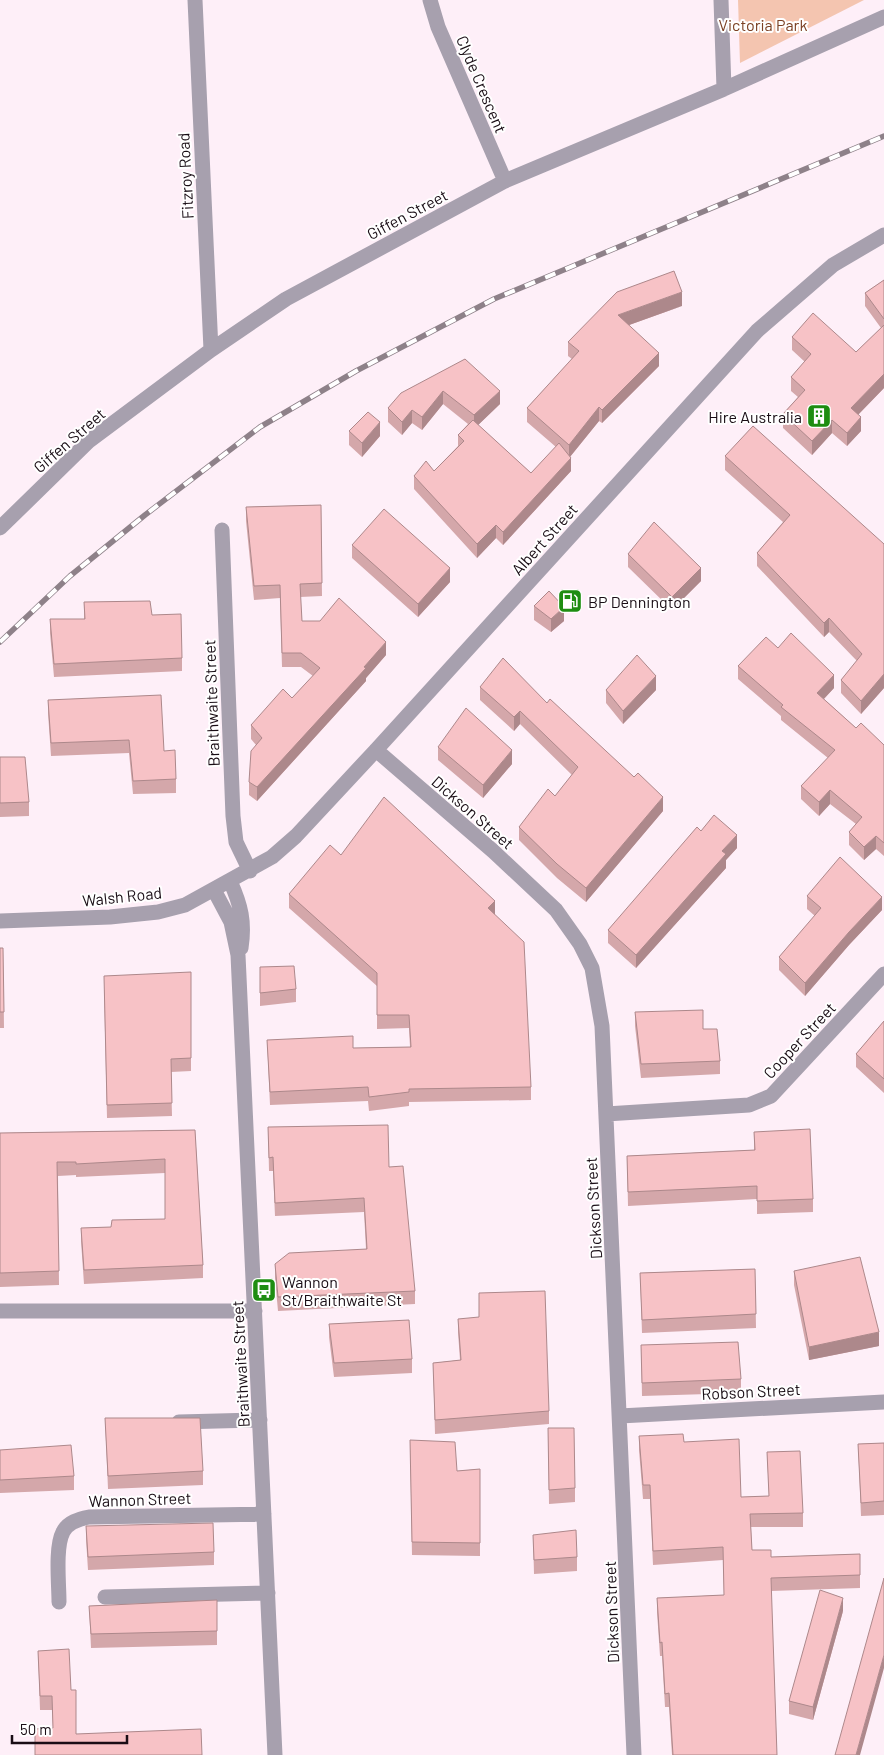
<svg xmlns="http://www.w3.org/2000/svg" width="884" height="1755" font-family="Barlow,sans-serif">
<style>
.green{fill:#f4c5b0}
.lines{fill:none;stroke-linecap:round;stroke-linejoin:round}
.minor{stroke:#a7a0ae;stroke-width:15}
.rail-casing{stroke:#8e8189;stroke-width:5.5}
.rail{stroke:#fff;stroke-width:4;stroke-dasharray:11;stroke-linecap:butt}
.wall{fill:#d4a7aa}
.shaded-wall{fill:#ad888b}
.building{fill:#f7c2c6;stroke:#ad888b}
.labels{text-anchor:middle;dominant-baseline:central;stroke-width:4;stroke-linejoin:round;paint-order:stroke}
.park-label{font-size:16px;fill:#7b4023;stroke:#fff}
.street-label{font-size:16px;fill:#190d15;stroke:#fff}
.poi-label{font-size:16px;fill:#190d15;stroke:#fff;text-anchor:start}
</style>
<rect width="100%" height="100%" fill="#feeff8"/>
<path class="green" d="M738,0H864L740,63Z"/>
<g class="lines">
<path class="minor" d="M195,0L211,350
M430,0L438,27L505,181
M721,0L724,89
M0,528L89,441L211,350L286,299L505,181L724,89L884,17
M222,530L233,816L236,842L250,871
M376,750L493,851L556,910L580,944L592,968L602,1026L634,1755
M230,881C241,905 245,922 241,948
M214,890L231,922L238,955L275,1755
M0,921L110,917L158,912L185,905L272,857L296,836L376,750L757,331L833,265L884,235
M606,1114L749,1105L771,1096L884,974
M0,1311H255
M620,1416L884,1402
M179,1422L260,1420
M105,1597L268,1593
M59,1602C59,1584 55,1547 63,1532C68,1522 79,1519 89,1517L264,1514"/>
<defs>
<path id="rail" d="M0,642L70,576L145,515L260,427L356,371L494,299L884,136"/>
</defs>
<use href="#rail" class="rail-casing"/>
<use href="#rail" class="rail"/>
</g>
<path class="wall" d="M884,280V388L858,415L861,431L847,446L832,433L812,455L783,428V414L798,397L791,391V377L805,362L792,350V337L856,352L881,328L865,306V293Z
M682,306L629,325L659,366L602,423L599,421L570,457L571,471L503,545L496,538L477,558L414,489V476L434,471L458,446V435L468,424L443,404L422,430L412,423L402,435L388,422V408L465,359L500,404L478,425L531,473L556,447L527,422V408L572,359L568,356V342Z
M349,431L380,436L362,457L349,445Z
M725,456L884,544V688L861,714L841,693V680L857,661L829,632L824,637L757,566V553L783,522L725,470Z
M321,505L322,596L300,597L302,621L386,655L366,678V681L257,801L249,795V782L256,745L251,739V725L292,698L313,676L301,667H282L280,598L254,600L246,521V507Z
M352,545L450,582L418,617L352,558Z
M628,554L701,581L672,610L628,567Z
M84,602L152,615L182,658V671L54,677L50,633V619H84Z
M534,606L564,621L551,632L534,620Z
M778,648L834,688L824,699L856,728L884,745V856L876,849L864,860L849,845V832L856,824L830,804L819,816L801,799V786L828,758L781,720V716L738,679V666Z
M480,687L547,703L663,811L586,902L557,878L519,840V827L555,796L572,775L520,724L514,731L480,700Z
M606,690H656L623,724L606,703Z
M48,700L164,751L176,779V793L133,794L129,753L51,756L48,713Z
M438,747L512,764L483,798L438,760Z
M0,757L29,802V816L0,817Z
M701,831L737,848L726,860V868L636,968L608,943V930Z
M341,855L495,914V915L531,1087V1100L409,1102V1106L369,1111L368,1101L270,1105L267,1040L353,1048L410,1047L409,1028L377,1029V986L289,908V894Z
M807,896L882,910L849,945L805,996L779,970V957L815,916L807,909Z
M0,948H3L4,1028H0Z
M260,967L296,989V1002L260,1006Z
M191,972V1071L171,1072L172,1116L107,1118L104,990Z
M635,1012L703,1029L720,1061V1074L641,1078L635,1026Z
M884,1021V1093L856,1067V1054Z
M268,1127L389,1167L415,1291V1304L278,1311L275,1278V1264L366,1249L364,1212L275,1216L273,1171H269Z
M195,1130L203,1265V1278L84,1284L81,1241V1228L111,1227L165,1219V1173L76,1177V1175L58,1176L59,1285L0,1287V1133Z
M754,1132L813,1199V1212L757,1214V1199L628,1206L627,1156L754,1150Z
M755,1269L756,1328L642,1333L640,1273Z
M794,1271L879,1346L809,1360L794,1285Z
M458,1319L549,1411V1424L435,1434L433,1363L460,1360L458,1332Z
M329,1324L412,1359V1373L334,1377L329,1337Z
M641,1345L741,1379V1393L642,1396Z
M105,1418L203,1471V1485L108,1489Z
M548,1428L575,1488V1502L549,1504Z
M639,1436L684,1442L741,1497L769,1496L767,1452L803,1513V1527H751L752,1550L771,1557L860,1554V1588L771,1591L777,1755H672L669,1707H665L662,1656H660L657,1612V1598L724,1595L723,1560L653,1565L650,1499H643L639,1450Z
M410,1440L457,1471L480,1469V1556L412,1555Z
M884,1443V1515L861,1516L858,1444Z
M0,1450L74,1476V1490L0,1493Z
M86,1526L214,1552V1565L88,1570L86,1539Z
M533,1535L577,1557V1571L534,1574Z
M217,1600V1645L91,1648L89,1606Z
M843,1611L813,1720L789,1714V1701Z
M38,1651L71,1690L76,1734L35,1755L53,1728L52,1710H40Z"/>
<path class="shaded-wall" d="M682,292V306L618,329V315Z
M659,353V366L602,423V410Z
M884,374V388L851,422V408Z
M443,391V404L422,430V417Z
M500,391V404L474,429V415Z
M599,407V421L569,458V445Z
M412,410V423L402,435V422Z
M861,417V431L847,446V433Z
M832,420V433L812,455V441Z
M380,422V436L362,457V443Z
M571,458V471L503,545V532Z
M496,525V538L477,558V544Z
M450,568V582L418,617V604Z
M701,568V581L672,610V597Z
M564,607V621L551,632V619Z
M829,618V632L824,637V623Z
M386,642V655L366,678V681L257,801V787Z
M884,674V688L861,714V701Z
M834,675V688L817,706V693Z
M656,676V690L623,724V711Z
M520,711V724L514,731V717Z
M512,750V764L483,798V785Z
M830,790V804L819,816V802Z
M663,797V811L586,902V888Z
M737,835V848L726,860V868L636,968V955L722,851Z
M876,836V849L864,860V847Z
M882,897V910L849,945L805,996V983L849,932Z
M495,901V914L488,922V908Z
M879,1332V1346L809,1360V1347Z
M843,1598V1611L813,1720V1707Z
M884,1655V1668L860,1755H856Z"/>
<path class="building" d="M674,271L682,292L618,315L659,353L602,410L599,407L569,445L527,408L579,351L568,342L617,292Z
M884,280V319L865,293Z
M813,313L856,352L884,325V374L851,408L861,417L847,433L832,420L812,441L783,414L805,390L791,377L811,354L792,337Z
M465,359L500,391L474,415L443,391L422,417L412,410L402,422L388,408L401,393Z
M368,412L380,422L362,443L349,431Z
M473,420L531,473L559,443L571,458L503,532L496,525L477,544L414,476L426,461L434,471L464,441L458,435Z
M753,426L884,544V674L861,701L841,680L862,654L829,618L824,623L757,553L790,515L725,456Z
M321,505L322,583L300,584L302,621H320L339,598L386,642L364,667L366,668L257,787L249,782L251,751L262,738L251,725L283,689L292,698L320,668L301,653H282L280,585L254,586L246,507Z
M384,509L450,568L418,604L352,545Z
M654,522L701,568L672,597L628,554Z
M549,591L564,607L551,619L534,606Z
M150,601L152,615L181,614L182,658L54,664L50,619H85L84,602Z
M791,633L834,675L817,693L856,728L861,723L884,745V843L876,836L864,847L849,832L862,817L830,790L819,802L801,786L835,750L781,707L783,705L738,666L766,637L778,648Z
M637,655L656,676L623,711L606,690Z
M503,658L547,703L550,699L634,777L638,773L663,797L586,888L557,864L519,827L548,789L555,796L578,767L520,711L514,717L480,687Z
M161,695L164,751L175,750L176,779L133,781L129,740L51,743L48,700Z
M466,708L512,750L483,785L438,747Z
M0,757H25L29,802L0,803Z
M384,797L495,901L488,908L524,942L531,1087L409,1089V1092L369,1097L368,1087L270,1092L267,1040L353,1036V1048L411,1047L409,1015H377V973L289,894L330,845L341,855Z
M714,815L737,835L722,851L726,854L636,955L608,930L697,827L701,831Z
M840,857L882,897L849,932L805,983L779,957L821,908L807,896Z
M0,948H3L4,1012H0Z
M294,966L296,989L260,993V967Z
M191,972V1058L171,1059L172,1103L107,1105L104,976Z
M703,1010V1029H717L720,1061L641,1064L635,1012Z
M884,1021V1079L856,1054Z
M388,1125L389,1167L403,1166L415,1291L278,1297L275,1264L289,1253L367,1249L364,1198L275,1203L273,1157L269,1158L268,1127Z
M810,1129L813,1199L757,1201V1186L628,1192L627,1156L755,1150L754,1132Z
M195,1130L203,1265L84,1270L81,1228L111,1227L112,1220L165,1219V1159L76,1164V1162H57L59,1271L0,1273V1133Z
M860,1257L879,1332L809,1347L794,1271Z
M755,1269L756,1314L642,1320L640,1273Z
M545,1291L549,1411L435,1420L433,1363L461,1360L458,1319L479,1317V1293Z
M409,1320L412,1359L334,1363L329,1324Z
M738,1342L741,1379L642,1383L641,1345Z
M105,1418H200L203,1471L108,1476Z
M548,1428H574L575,1488L549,1490Z
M683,1434L684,1442L739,1439L741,1497L769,1496L767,1452L800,1451L803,1513L750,1514L752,1550H771V1557L860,1554V1575L771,1578L777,1755H673L669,1693L665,1694L662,1642L660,1643L657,1598L724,1595L723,1547L653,1551L650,1485H643L639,1436Z
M410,1440L455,1442L457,1471L480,1469V1543L412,1542Z
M884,1443V1501L861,1503L858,1444Z
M71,1445L74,1476L0,1480V1450Z
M213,1523L214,1552L88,1557L86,1526Z
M576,1530L577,1557L534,1560L533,1535Z
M884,1578V1655L856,1755H835Z
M820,1590L843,1598L813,1707L789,1701Z
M217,1600V1631L91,1634L89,1606Z
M69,1649L71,1690H76V1734L201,1729L202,1755H35V1729L53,1728L52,1696H40L38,1651Z"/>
<defs>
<symbol id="building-square" viewBox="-11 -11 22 22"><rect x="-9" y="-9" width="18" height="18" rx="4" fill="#1e8d11" stroke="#fff"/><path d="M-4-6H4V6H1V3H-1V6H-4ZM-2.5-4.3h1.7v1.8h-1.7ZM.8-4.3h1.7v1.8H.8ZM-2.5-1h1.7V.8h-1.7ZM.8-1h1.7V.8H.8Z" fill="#fff"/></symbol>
<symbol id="fuel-square" viewBox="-11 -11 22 22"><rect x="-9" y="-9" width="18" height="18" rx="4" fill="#1e8d11" stroke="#fff"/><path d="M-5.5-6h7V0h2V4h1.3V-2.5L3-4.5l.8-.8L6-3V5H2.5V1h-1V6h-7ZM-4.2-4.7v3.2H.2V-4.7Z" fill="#fff"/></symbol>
<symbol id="bus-square" viewBox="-11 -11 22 22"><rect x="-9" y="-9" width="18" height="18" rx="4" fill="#1e8d11" stroke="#fff"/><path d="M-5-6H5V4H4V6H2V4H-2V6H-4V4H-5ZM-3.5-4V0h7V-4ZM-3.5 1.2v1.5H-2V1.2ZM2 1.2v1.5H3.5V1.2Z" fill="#fff"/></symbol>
</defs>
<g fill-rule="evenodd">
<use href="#building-square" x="805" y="402" width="28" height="28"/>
<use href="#fuel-square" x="556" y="587" width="28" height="28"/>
<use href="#bus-square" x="250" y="1276" width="28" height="28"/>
</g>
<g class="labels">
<g class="park-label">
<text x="763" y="24">Victoria Park</text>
</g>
<g class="street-label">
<text transform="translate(482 84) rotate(67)">Clyde Crescent</text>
<text transform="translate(185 176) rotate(-93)">Fitzroy Road</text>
<text transform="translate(407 214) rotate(-28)">Giffen Street</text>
<text transform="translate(69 440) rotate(-41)">Giffen Street</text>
<text transform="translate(544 539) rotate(-48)">Albert Street</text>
<text transform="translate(211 703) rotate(-92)">Braithwaite Street</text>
<text transform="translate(473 812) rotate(41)">Dickson Street</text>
<text transform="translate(122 896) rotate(-6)">Walsh Road</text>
<text transform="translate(799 1040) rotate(-47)">Cooper Street</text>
<text transform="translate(593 1208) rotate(-93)">Dickson Street</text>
<text transform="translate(240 1364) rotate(-93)">Braithwaite Street</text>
<text transform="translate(751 1391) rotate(-3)">Robson Street</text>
<text transform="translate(140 1499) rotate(-2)">Wannon Street</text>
<text transform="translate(611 1612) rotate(-92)">Dickson Street</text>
</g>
<g class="poi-label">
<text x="802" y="416" text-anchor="end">Hire Australia</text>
<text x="588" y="601">BP Dennington</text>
<text x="282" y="1281">Wannon<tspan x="282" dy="18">St/Braithwaite St</tspan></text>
</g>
</g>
<path d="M12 1735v8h115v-8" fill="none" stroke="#190d15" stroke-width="2.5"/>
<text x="20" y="1735" font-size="15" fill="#190d15" stroke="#ffffff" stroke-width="4" paint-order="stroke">50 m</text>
</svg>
